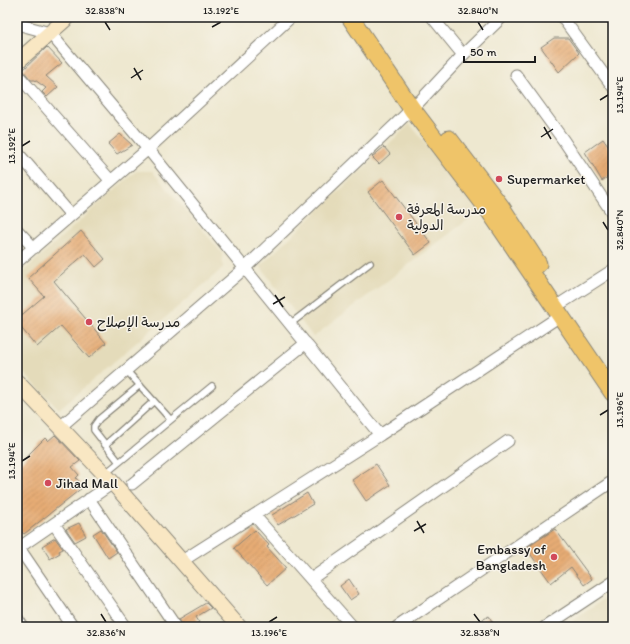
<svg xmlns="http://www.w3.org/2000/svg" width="630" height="644" font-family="Itim,'Playpen Sans Arabic',sans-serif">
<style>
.built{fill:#e4dbba}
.building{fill:url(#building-hatch)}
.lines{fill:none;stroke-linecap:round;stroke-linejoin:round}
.lane-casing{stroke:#858276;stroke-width:8}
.street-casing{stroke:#858276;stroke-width:13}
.secondary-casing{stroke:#858276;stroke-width:17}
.primary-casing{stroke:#858276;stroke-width:19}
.lane{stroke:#fff;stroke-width:5.5}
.street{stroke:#fff;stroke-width:11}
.secondary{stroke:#f9e7c3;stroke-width:15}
.primary{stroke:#efc469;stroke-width:17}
.ticks{fill:none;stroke:#1c1c1c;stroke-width:1.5}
.poi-dot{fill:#d1495b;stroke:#f7f3e8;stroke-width:1.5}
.labels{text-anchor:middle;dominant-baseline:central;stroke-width:3;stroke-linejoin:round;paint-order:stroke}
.poi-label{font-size:14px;fill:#1c1c1c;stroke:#f7f3e8;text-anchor:start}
.neatline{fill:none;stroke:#1c1c1c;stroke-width:1.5}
.ticks-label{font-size:10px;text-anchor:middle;fill:#1c1c1c}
</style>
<defs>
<pattern id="building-hatch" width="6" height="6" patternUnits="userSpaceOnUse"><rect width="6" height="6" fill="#e6ac74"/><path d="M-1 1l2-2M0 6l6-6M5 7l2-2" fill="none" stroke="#c59364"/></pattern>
</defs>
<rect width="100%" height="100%" fill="#f7f3e8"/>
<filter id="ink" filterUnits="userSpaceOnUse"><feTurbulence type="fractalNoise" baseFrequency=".025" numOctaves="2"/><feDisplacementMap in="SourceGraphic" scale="8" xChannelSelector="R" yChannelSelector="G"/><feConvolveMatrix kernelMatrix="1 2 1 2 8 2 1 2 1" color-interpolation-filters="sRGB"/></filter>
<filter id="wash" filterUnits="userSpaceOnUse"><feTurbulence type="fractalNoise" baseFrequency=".012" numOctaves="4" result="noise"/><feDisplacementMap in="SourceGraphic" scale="16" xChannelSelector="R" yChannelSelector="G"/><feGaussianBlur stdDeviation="0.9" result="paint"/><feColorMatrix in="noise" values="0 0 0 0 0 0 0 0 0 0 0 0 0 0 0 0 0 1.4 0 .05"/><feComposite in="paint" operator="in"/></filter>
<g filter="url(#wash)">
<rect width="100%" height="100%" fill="#eee8d0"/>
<path class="built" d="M410,124L478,212L313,337L260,266Z
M136,171H152L222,253L223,268L59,409L17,366V277Z
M613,592V627H572L574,620Z"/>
<g id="blocks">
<path class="building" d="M554,38H568L579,53L559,72L541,47Z
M47,47L62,63L46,76L58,87L47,97L42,92L46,88L35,80H31L23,70Z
M120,134L132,145L117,154L108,144Z
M603,139L613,153V173L602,181L585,152Z
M384,147L390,154L379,164L372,157Z
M383,180L431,243L415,255L368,192Z
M81,231L105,259L96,267L85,254L54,281L106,343L89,358L61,326L37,347L17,323V319L44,296L28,278Z
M55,435L80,461L72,467L79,475L76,478L83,487L24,534L17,528V466L45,438L48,441Z
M376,464L390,485L366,501L352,480Z
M307,493L313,504L278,525L272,515Z
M79,523L86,536L75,542L66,529Z
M101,529L117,552L108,558L93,534Z
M555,529L592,579L584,585L571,567L551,583L526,548Z
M255,530L269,545L267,547L286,568L267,585L234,548Z
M55,538L63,549L59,551L60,553L50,559L42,546Z
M349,579L359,594L350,600L340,586Z
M206,603L211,608L196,617L199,622L192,627H183L179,619Z
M489,616L495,627H470Z"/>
</g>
</g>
<g filter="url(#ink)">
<use href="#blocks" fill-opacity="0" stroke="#858276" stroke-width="1"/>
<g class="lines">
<defs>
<path id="lane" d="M290,324L370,263
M126,370L170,419
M105,445L154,401
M119,462L94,430V426L99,419L140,385
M106,473L212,386"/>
<path id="street" d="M432,17L463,55
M562,17L613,87
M17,24L50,33L148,149L380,435L182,561
M17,74L111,181
M516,75L564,141L613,214
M17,152L71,215
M17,230L34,248
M17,262L148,149L291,17
M563,302L613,270
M59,428L245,268L419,102L463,55L502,17
M380,435L560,316
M132,484L306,343
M89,499L176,627
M254,515L353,627
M54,524L126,627
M19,548L73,627
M17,549L113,483
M311,579L508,441
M17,618L23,627
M397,627L613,481
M545,627L613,582"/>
<path id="secondary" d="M17,62L68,17
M17,382L113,483L239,627"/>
<path id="primary" d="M350,17L412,109L488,209L613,393
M449,139L501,207L538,264"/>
</defs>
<use href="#lane" class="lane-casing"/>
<use href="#street" class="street-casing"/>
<use href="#secondary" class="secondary-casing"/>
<use href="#primary" class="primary-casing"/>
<use href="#lane" class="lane"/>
<use href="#street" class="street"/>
<use href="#secondary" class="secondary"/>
<use href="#primary" class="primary"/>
</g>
</g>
<path class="ticks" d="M105,22L110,30M478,22L483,30M212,27L221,22M134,68L141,80M131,78L143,70M600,100L608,95M544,127L551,139M541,137L553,129M22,146L30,141M603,222L608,230M275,295L283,307M273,304L285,297M600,415L608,410M22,461L30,456M417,521L424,533M414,531L426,524M101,614L106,622M474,614L480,622M269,622L277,617"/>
<g class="poi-dot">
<circle cx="499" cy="179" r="4"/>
<circle cx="399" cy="217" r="4"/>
<circle cx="89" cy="322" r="4"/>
<circle cx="48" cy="483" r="4"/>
<circle cx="554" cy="557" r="4"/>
</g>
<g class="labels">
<g class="poi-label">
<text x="507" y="179">Supermarket</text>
<text x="407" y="209">مدرسة المعرفة<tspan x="407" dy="16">الدولية</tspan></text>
<text x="97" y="322">مدرسة الإصلاح</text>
<text x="56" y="483">Jihad Mall</text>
<text x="546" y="549" text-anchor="end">Embassy of<tspan x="546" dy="16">Bangladesh</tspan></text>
</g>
</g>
<rect width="630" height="644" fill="none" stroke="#f7f3e8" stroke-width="44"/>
<path d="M464 56v6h71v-6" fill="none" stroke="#1c1c1c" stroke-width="2"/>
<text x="470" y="56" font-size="12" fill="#1c1c1c" stroke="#f7f3e8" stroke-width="3" paint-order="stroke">50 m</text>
<rect x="22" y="22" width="586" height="600" class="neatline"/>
<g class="ticks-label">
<text x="105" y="14">32.838°N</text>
<text x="221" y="14">13.192°E</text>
<text x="478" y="14">32.840°N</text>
<text transform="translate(619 95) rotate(-90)" y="4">13.194°E</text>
<text transform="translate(11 146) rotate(-90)" y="4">13.192°E</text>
<text transform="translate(619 230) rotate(-90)" y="4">32.840°N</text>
<text transform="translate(619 410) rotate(-90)" y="4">13.196°E</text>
<text transform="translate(11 461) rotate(-90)" y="4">13.194°E</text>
<text x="106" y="636">32.836°N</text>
<text x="269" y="636">13.196°E</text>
<text x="480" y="636">32.838°N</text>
</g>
</svg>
